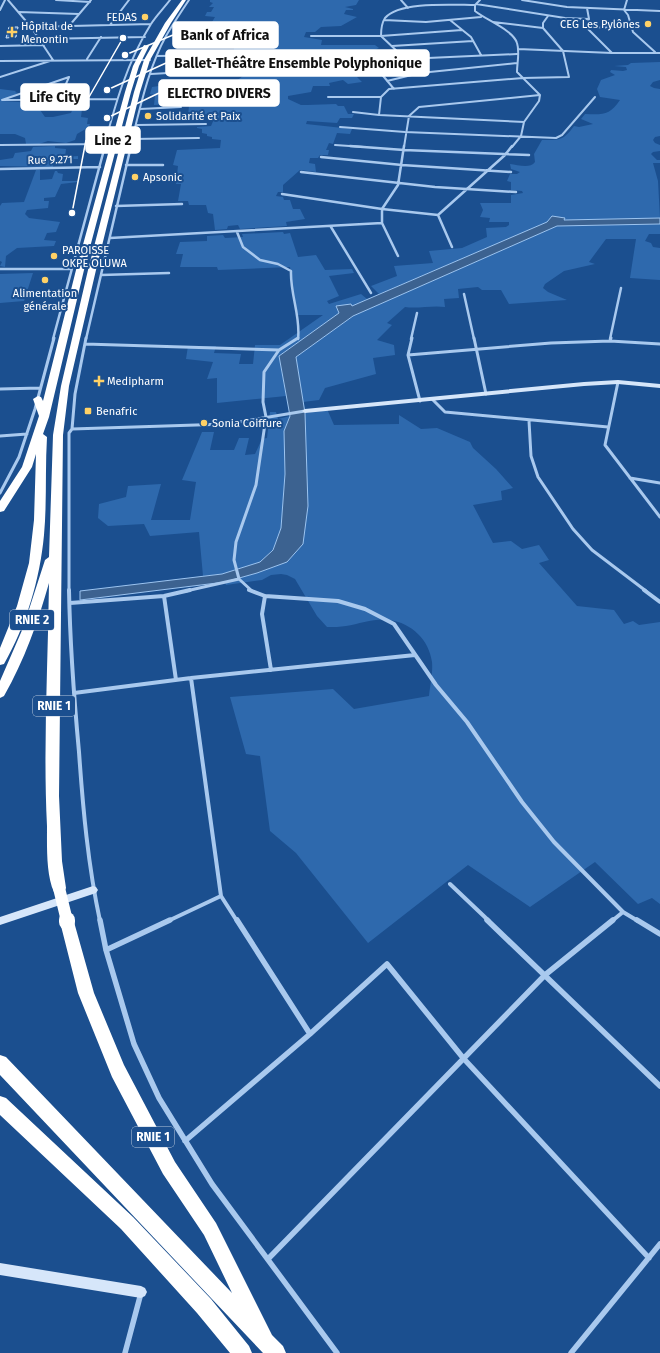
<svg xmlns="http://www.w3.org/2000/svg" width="660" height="1353" font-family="'Fira Sans',sans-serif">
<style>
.green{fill:#2e69ad}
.water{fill:#3c6290;stroke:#9cc4f0}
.building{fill:#4478b7;stroke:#cfe3fa}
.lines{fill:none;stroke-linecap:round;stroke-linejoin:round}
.street-far4{stroke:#a9c9ee;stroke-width:2}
.street-far3{stroke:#a9c9ee;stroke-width:2.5}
.street-far2{stroke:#a9c9ee;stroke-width:3}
.street-far1{stroke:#a9c9ee;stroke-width:4}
.street{stroke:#a9c9ee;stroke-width:5.5}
.secondary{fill:#d6e6fa;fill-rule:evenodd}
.highway{fill:#fff;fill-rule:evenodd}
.highway-bridge-far1{stroke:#fff;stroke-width:12}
.highway-bridge{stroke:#fff;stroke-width:16}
.poi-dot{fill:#ffd166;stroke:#1b4f8f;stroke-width:1.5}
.labels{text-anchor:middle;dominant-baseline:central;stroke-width:4;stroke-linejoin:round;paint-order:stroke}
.far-poi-label{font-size:11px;fill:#fff;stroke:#1b4f8f;text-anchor:start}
.far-street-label{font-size:11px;fill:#fff;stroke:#1b4f8f}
.shield{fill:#1b4f8f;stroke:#bbcadd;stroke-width:1}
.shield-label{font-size:12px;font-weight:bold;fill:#fff}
.leader{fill:none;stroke:#fff;stroke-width:1.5}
.callout-dot{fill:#fff;stroke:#1b4f8f;stroke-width:1.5}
.callout{fill:#fff;stroke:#fff;stroke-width:1.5}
.callout-label{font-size:14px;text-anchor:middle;font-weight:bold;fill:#111}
</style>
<rect width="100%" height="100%" fill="#1b4f8f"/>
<path class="green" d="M210,0H359L356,5L345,7L353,9V10H346L344,14L357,17L341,26L321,27L315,32H306L304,37L322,40L321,45H375L379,48L374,50L381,55L398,54L402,59L390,62L398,71L376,70L357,77L362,82L348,84L343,80L329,83L330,86H313L311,92L288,96V99L301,105H307L336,104L338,106H344L348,114H354L352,118H340L337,123L307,121L306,124L352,129L350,134L337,133L333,144L329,143L326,150H329L328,155H320L318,158H310L309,163L315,164L316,172L300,170L283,185V192H278L276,196L283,197L284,200H290L293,209H300L305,219L286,222L287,226L240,229L238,225L228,226L227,229L215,230L213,214L208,213L206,205H189L188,201H178L181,184H176L178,166L173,165L177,150L220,148L221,140L212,139V137L207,136V134L202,133V129L197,128V127L211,126L214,119L217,118V114L188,115L189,106H199L203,94H193L190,98H185L182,103L154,105L155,95L150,94L152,87L173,84V81L192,80V84L206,83L205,85L206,87C220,89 234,84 244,75V72L234,69H221L223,57L231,56L234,52V48L232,45L214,47L215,44L206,42L205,40H214L215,36H211L214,27H209L215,17L205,16L207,12H211L214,7H209L213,3L210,2Z
M660,62V80L653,82L650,86L654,88L660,89V136L655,137L653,140L655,143L660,145V151L653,152L651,154L657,160H660V163H653L658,181L660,218L563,221L565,219L553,216L548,222L379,294L371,286L397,276L394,266L433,263L429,251L462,248L487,237L486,228L506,227L509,225V222H489L490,218L480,217L483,210L480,203H511V195L523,193L522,191L511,190V182L507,181L510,174H517L520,172L511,169L510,164C518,165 530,169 535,162L534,154L542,140C560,140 563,141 574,126L579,127L593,124L581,119L585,114C603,115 610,115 620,100L600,97L597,89L601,80L615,75L610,72L611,70L623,71L627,70L626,67L614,66L628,65L631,63Z
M0,89L16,91L15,92L18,93L2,101L35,103L45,117H53L71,113L74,106H79L78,109H82L81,117L88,118L87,124H90L89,127L77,134L75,140L66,143L48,141L39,144H26L25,138L15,134H0Z
M55,146V148L66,149L65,157L78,156V159H54L53,167L0,166V160L13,158L15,153L31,151L33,147Z
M36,170H40V180L52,179L55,171H57L58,173L63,174L62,181H78V182L61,184L55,197L44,198V201H49L48,208L27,210L25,214L29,218L60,222L56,232L47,233L44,240L56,241L54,246L17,248L6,256L5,267L0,266L2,262L0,261V206L2,203L24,202Z
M660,224V234H649L645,241L651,243L653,247L660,248V280L630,278L636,239H606L589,262L595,264L564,271L545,284L543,288L548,292L567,300L509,304L501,290H482L478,287L458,289L459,298L444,299L445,307C432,305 418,309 405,307L387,323L392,325L377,340L394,345L395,355L373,358L376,374L325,388L319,400L303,402L296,357L353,316L557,226Z
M283,232L284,234L290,233L298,257L316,255L325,270L352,269L354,273L329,276L339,296L327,301L329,304L361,294L367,299L352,307L336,306L339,313L279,356L286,396L217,403V378L207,379L213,362L186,359L188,346H216L214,353L241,354L239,364H253L255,345H280L323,315H297L290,267L218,270L217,267H180L183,254H176L180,242L207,241V236L223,235L225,238L243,237L242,234Z
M33,273L24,301L0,303V274Z
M327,409L334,425L399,424V415L421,429L437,428L470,442L473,448L496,469L513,488L501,491L502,500L473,505L493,543L511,541L522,549L539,545L549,560L539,563L577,606L614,610L624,624L633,621L639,625L660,622V904L652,898L638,904L595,862L530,907L468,865L368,943L296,853L270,831L260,756L246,754L230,697L333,689L354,709L429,696C430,686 433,673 432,662C429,640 412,623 389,620C375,618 360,624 346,626C340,627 334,627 327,627L317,616L295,579L287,575L281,574L271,575L262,580L226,585L225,582L257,573L287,562L305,428V413Z
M270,412H276L278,419L290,416L284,431L285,474L281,528L273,549L260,562L222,574L203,576L199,532L150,536L144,524L108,526L98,518L99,504L126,497L128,486L161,484L151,520H190L196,482L182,480L202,432H214L210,450H234L239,438H249L245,455L255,454L262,439L267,438Z"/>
<path class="water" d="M552,216L565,218L564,220L660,218V224L557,226L353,316L296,357L305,413L308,506L303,544L287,562L257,573L225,582L80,600V591L222,574L260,562L273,550L281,528L285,474L284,431L290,416L279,356L339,313L336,306L351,304L352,306L547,222Z"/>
<path class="building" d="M9,27H18L16,37L6,38Z"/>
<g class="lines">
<path class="street-far4" d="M56,0L90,2
M401,0L408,8
M480,0L475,5V11C486,20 513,30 517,43C520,52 517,63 517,72L540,95L539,101L524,122L521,136L512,147
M522,0L567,7L660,11
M627,0L624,10L628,15L633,32L655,52
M476,4L565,18L589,19
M587,8L589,19L587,28L612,53
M0,10L5,0
M19,12L79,14
M384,20L426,22L481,17
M450,20L471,37L481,55
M493,22L543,28
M110,25L129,0
M69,26L91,0
M31,27L151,24
M587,27L631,28
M311,36H381L462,30
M38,39L145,37
M0,46L44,45
M392,46L473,41
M518,49L612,53H660
M157,56L219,55
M87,59L101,37
M406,59L517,54
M0,61L150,60
M379,71L394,89
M420,73L381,36C381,30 381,24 385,18C399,1 454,5 475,5
M151,74L220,70
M0,77L53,60L31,27L8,0
M69,77L2,100L117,99
M387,81L420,73L517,63
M328,97H381
M59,100L69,77
M140,109L181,107
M353,112L379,115L524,122
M379,115L381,97L389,89L523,78L569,77L563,51L543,28V23L548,16
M137,125L206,124
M340,127L405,132L556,138L562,135L595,97
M132,139L199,138
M0,145L106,144
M335,145L364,147
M104,147C115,105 127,62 151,24C156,16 164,8 170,0
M130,147C140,110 147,71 166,36C173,24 181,12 189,0
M404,147L409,116L419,107L540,95"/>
<path class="street-far3" d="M350,146L404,150L529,155
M321,157L402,165L511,172
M126,165H163
M0,169L100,167
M301,172L435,187L516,192
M282,194L382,209L438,215L505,155L512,146
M116,206L182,204
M438,215L452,247
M331,227L371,293
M237,232L243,247L260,260L278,264L291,271C290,294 301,317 298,339
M110,238L382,223
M398,256L382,223V209L398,185L404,146
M0,269H71
M101,275L169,273
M464,294L474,339
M53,339L105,146
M86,339L131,146
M411,339L417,313
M610,339L621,288"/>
<path class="street-far2" d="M412,338L408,355L420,401
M474,338L486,394
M610,341L611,338
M85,344L279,350
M408,355L551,343L610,341L660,344
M618,382L605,445L660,517
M0,389L40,388
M432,399L445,412L608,427
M529,421L531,456L538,477L573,529L592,550L646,591
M72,429L227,424L305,411
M0,436L27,434
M630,478L660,483
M0,493L19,457L35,409L54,338
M69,591V433L72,429L75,394L86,338
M186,591L239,579
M252,591L239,579L234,560L236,542L256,485L266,417L263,402L264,372L279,350L298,338"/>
<path class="street-far1" d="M69,590C70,644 74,698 79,752C83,809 88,865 100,921
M249,590L265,596L338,601L365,609L394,624L436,685L467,722L522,802L554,842L623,912L638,921
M644,590L660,602
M164,596L176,680
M265,596L262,614L271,670
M70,603L164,596L190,590
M191,678L221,896L237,921
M74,693L191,678L415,655
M450,884L489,921
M168,921L221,896
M612,921L623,912"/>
<path class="street" d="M100,920L106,950L134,1044L159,1098L212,1184L337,1353
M237,920L310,1034
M487,920L660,1086
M637,920L660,934
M106,950L170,920
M185,1141L310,1034L387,964L464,1059L649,1258
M268,1259L545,975L613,920
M125,1353L141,1293
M571,1353L660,1244"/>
<path class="secondary" d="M618,380L660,384V388L618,384L584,386L305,413L302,411L305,409L584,382Z
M93,886L96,887L98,890L96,893L0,925V917Z
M0,1263L141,1286L145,1288L147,1292L145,1296L141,1298L0,1275Z"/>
<path class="highway" d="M182,0H186L171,23L150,60L140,92L96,270L69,386L63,435L59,796L62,861L66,888L64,892L59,894L54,892C46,875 47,846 47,826C43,746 48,664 49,583C38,622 24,661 4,696L0,698V681L23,628L45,560L49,557L53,435L61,386L88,270L134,92L144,60L165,23Z
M144,45L149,46L139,66L131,92L84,270L49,417L43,434L47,437C45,470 47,503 44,535C40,579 26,626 4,664L0,665V648L17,606L29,563L34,520L36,454L32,467L4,511L0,512V501L22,467L39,416L33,399L38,396L41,397L43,401L76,270L125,92L133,66Z
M67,915L72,917L74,922L94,993L124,1065L175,1162L216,1223L272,1335L283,1346L286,1353H263L0,1075V1055L6,1057L232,1293L204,1235L163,1174L112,1077L78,993L60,922L62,917Z
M0,1096L6,1098L133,1217L211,1299L249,1346L252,1353H230L197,1313L121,1229L0,1115Z"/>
<path class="highway-bridge-far1" d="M59,888L67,921"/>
<path class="highway-bridge" d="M67,920V922"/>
</g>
<g class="poi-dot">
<circle cx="145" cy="17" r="4"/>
<circle cx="648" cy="24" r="4"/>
<path d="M10 26h4v4h4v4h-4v4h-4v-4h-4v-4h4z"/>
<circle cx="148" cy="116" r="4"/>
<circle cx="135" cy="177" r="4"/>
<circle cx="54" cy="256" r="4"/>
<circle cx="45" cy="280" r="4"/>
<path d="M97 375h4v4h4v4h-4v4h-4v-4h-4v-4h4z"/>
<rect x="84" y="407" width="8" height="8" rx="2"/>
<circle cx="204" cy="423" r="4"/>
</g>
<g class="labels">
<g class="far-poi-label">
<text x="137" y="17" text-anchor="end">FEDAS</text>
<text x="640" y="24" text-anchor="end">CEG Les Pylônes</text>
<text x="21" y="26">Hôpital de<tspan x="21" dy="13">Menontin</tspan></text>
<text x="156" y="116">Solidarité et Paix</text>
<text x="143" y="177">Apsonic</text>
<text x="62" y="250">PAROISSE<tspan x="62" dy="13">OKPE OLUWA</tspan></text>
<text x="45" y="293" text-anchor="middle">Alimentation<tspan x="45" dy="13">générale</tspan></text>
<text x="107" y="381">Medipharm</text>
<text x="96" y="411">Benafric</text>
<text x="212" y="423">Sonia Coiffure</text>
</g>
<g class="far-street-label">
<text transform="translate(50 160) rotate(-1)">Rue 9.271</text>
</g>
<g class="shield">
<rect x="10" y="610" width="44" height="20" rx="3"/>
<rect x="33" y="696" width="42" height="20" rx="3"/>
<rect x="132" y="1127" width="42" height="20" rx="3"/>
</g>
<g class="shield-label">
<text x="32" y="620">RNIE 2</text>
<text x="54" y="706">RNIE 1</text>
<text x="153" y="1137">RNIE 1</text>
</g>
</g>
<path class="leader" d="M125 55L173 35M107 90L166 63M107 118L159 93M123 38L89 97M72 213L86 140"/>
<g class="callout-dot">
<circle cx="125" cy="55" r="4"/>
<circle cx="107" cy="90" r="4"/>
<circle cx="107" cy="118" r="4"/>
<circle cx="123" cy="38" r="4"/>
<circle cx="72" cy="213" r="4"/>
</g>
<g class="callout">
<rect x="173" y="22" width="105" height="26" rx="4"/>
<rect x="166" y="50" width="263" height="26" rx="4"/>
<rect x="159" y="80" width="120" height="26" rx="4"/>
<rect x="21" y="84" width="68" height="26" rx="4"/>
<rect x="86" y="127" width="54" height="26" rx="4"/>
</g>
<g class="callout-label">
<text x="225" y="40">Bank of Africa</text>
<text x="298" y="68">Ballet-Théâtre Ensemble Polyphonique</text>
<text x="219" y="98">ELECTRO DIVERS</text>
<text x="55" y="102">Life City</text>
<text x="113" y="145">Line 2</text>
</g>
</svg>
